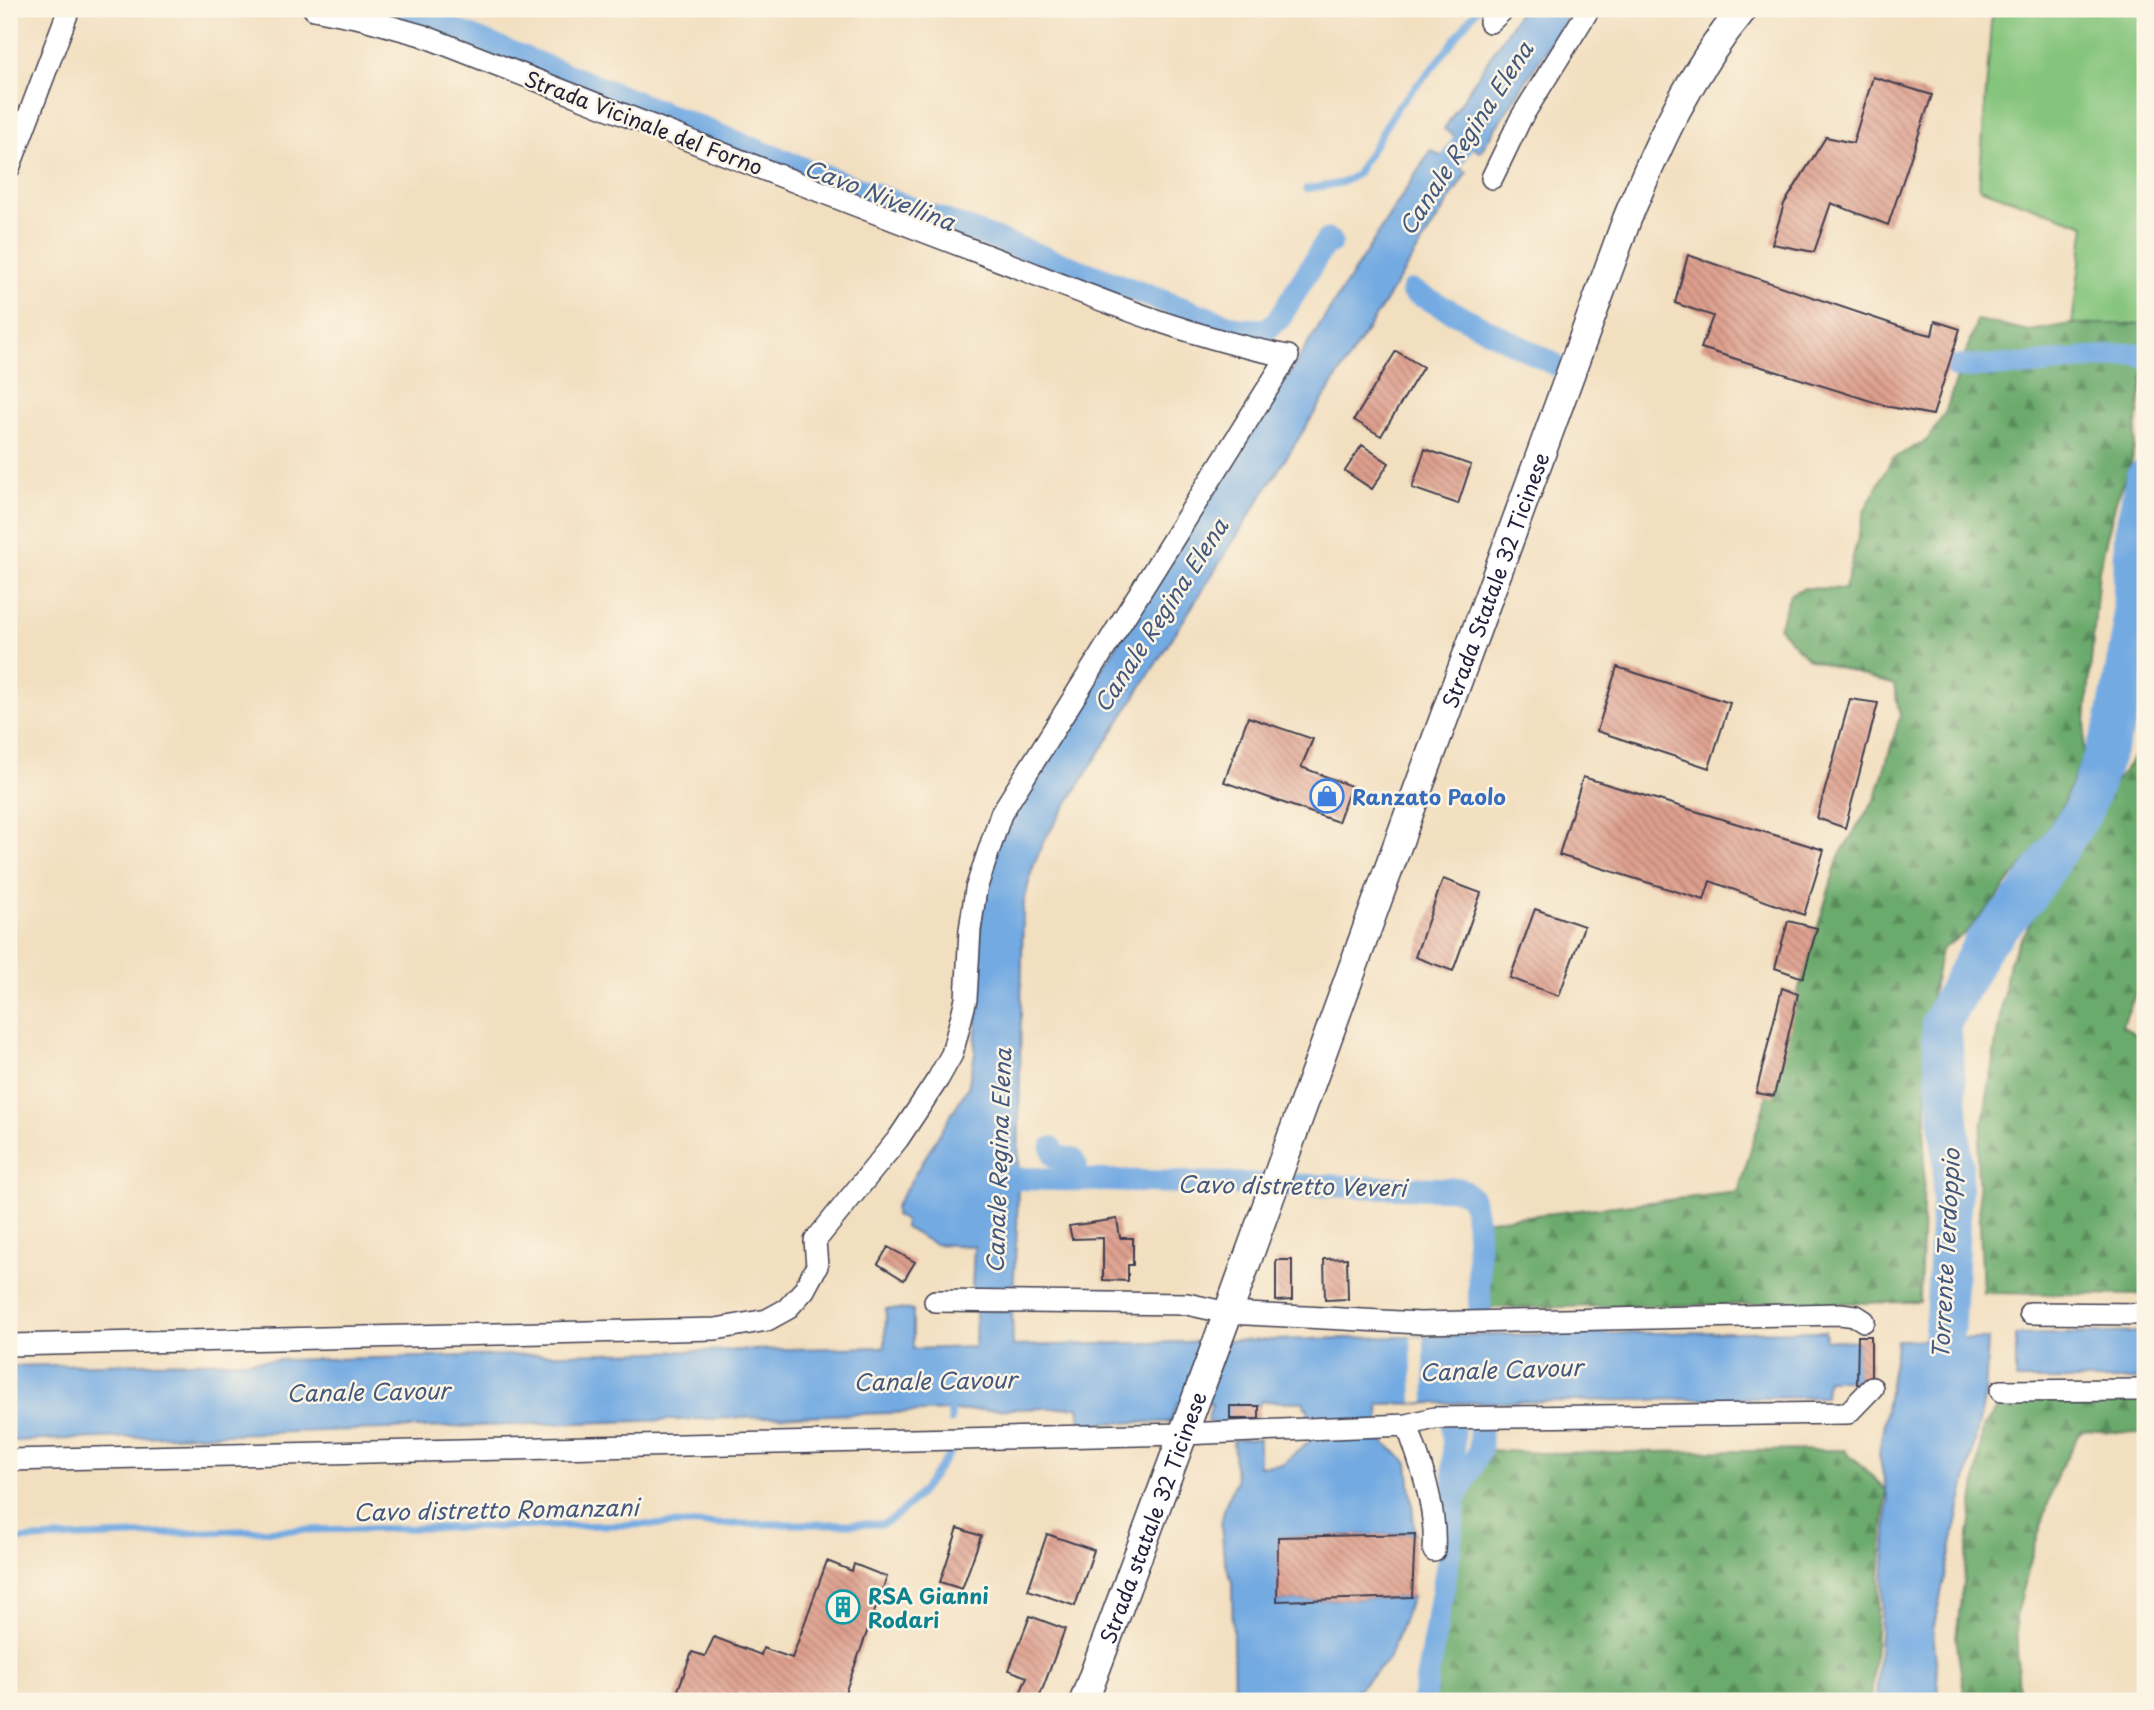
<svg xmlns="http://www.w3.org/2000/svg" width="2154" height="1710" font-family="'Playpen Sans',sans-serif">
<style>
.green{fill:#84c47c;stroke:#53735c;stroke-width:2}
.forest{fill:url(#forest-firs);stroke:#466654;stroke-width:2}
.water{fill:#73aae2;stroke:#4a668e;stroke-width:2}
.pier{fill:#f2dfc0}
.lines{fill:none;stroke-linecap:round;stroke-linejoin:round}
.stream{stroke:#73aae2;stroke-width:7}
.canal{stroke:#73aae2;stroke-width:23}
.river{stroke:#73aae2;stroke-width:40}
.building{fill:url(#building-back-hatch)}
.minor-casing{stroke:#413e4f;stroke-width:24}
.major-casing{stroke:#413e4f;stroke-width:31}
.minor{stroke:#fff;stroke-width:21}
.major{stroke:#fff;stroke-width:28}
.labels{text-anchor:middle;dominant-baseline:central;stroke-width:5;stroke-linejoin:round;paint-order:stroke}
.street-label{font-size:21px;fill:#22223b;stroke:#fcf5e5}
.shop-label{font-size:21px;font-weight:bold;fill:#366cbe;stroke:#fcf5e5;text-anchor:start}
.culture-label{font-size:21px;font-weight:bold;fill:#0d838f;stroke:#fcf5e5;text-anchor:start}
.water-label{font-size:23px;font-style:italic;fill:#42587e;stroke:#fcf5e5}
</style>
<defs>
<pattern id="forest-firs" width="22" height="20" patternUnits="userSpaceOnUse" patternTransform="scale(1.75)"><rect width="22" height="20" fill="#6baa6c"/><path d="M5 1l3.5 6h-7zM16 11l3.5 6h-7z" fill="#588a5a"/></pattern>
<pattern id="building-back-hatch" width="6" height="6" patternUnits="userSpaceOnUse" patternTransform="scale(1.75)"><rect width="6" height="6" fill="#de9f8d"/><path d="M-1 5l2 2M0 0l6 6M5-1l2 2" fill="none" stroke="#b48174"/></pattern>
</defs>
<rect width="100%" height="100%" fill="#fcf5e5"/>
<filter id="ink" filterUnits="userSpaceOnUse"><feTurbulence type="fractalNoise" baseFrequency=".0143" numOctaves="2"/><feDisplacementMap in="SourceGraphic" scale="14" xChannelSelector="R" yChannelSelector="G"/><feConvolveMatrix kernelMatrix="1 2 1 2 8 2 1 2 1" color-interpolation-filters="sRGB"/></filter>
<filter id="wash" filterUnits="userSpaceOnUse"><feTurbulence type="fractalNoise" baseFrequency=".00686" numOctaves="4" result="noise"/><feDisplacementMap in="SourceGraphic" scale="28" xChannelSelector="R" yChannelSelector="G"/><feGaussianBlur stdDeviation="1.57" result="paint"/><feColorMatrix in="noise" values="0 0 0 0 0 0 0 0 0 0 0 0 0 0 0 0 0 1.4 0 .05"/><feComposite in="paint" operator="in"/></filter>
<g filter="url(#wash)">
<rect width="100%" height="100%" fill="#f2dfc0"/>
<path class="green" d="M1992,9H2145V324H2072L2085,225L1979,188Z"/>
<path class="forest" d="M1977,320L2030,331L2072,324H2145V366L2132,460L2116,501L2099,570L2083,756L2062,807L2034,851L1990,906L1964,934L1941,950L1929,1011L1920,1302L1486,1308L1482,1221L1738,1192L1839,856L1876,797L1900,716L1894,685L1807,658L1779,628L1790,594L1805,588L1845,589L1865,509L1892,459L1927,440L1945,413Z
M2145,742V971L2122,1026L2145,1040V1295L1983,1293L1977,1159L2009,961L2089,817Z
M2009,1395H2145V1434L2082,1430L2058,1472L2033,1552L2016,1618L2019,1701H1965L1956,1637L1983,1427Z
M1489,1450L1539,1453L1845,1450L1886,1490L1871,1701H1433L1464,1500Z"/>
<path class="water" d="M1521,9H1572L1480,152L1444,129Z
M1431,150L1467,172L1043,842L1031,873L1023,907L1017,1228L1013,1292L972,1291L974,1246L934,1244L904,1227L905,1221L895,1215V1207L968,1087L975,1054L981,912L990,865L1003,829L1019,799Z
M886,1309L913,1310V1349L975,1347L976,1310L1012,1311L1013,1346L1479,1335L1825,1331L1826,1340L1858,1341V1380H1827L1825,1397L1379,1404L1380,1421L1308,1424V1408H1305L1304,1402L1261,1401L1259,1406H1230L1259,1419V1427H1227L1207,1421L1212,1404L1178,1403L1170,1422L1081,1423L1079,1407L9,1441V1366L885,1347Z
M2145,1332V1380H2016V1335Z
M1988,1339L1985,1395L1933,1630L1940,1701H1876L1888,1500L1879,1454L1897,1340Z
M1379,1433L1380,1439L1408,1463L1415,1534L1279,1537L1278,1601L1412,1597L1388,1660L1345,1701H1234L1232,1583L1224,1557L1221,1525L1225,1506L1236,1481L1233,1440L1259,1439V1466L1282,1464L1309,1442V1437Z"/>
<path class="pier" d="M1411,1337H1424L1425,1402L1413,1403Z"/>
<g class="lines">
<path class="stream" d="M1306,189L1341,183L1356,175L1398,106L1436,64L1477,9
M951,1421V1402
M9,1540L232,1531L684,1524H883C912,1511 932,1477 951,1452"/>
<path class="canal" d="M390,9L412,13L800,167L1239,329L1266,330L1279,319L1327,240L1331,242
M1435,187L1481,115
M1412,291L1554,364
M1957,367L2026,365L2134,354L2145,356
M1052,1148L1055,1156L1072,1159L1076,1166L1075,1180
M997,1178L1460,1189L1472,1198L1477,1223L1480,1311
M1453,1427L1455,1495
M1423,1701L1448,1561L1455,1499L1480,1450V1427"/>
<path class="river" d="M1938,1395L1945,1321L1953,1167L1941,1023L1983,944L2026,897L2083,811L2115,725L2132,632L2134,534L2145,479"/>
</g>
<g id="blocks">
<path class="building" d="M1873,77L1932,95L1888,225L1831,203L1814,252L1772,244L1784,204L1826,137L1853,143Z
M1688,255L1910,330L1932,335L1935,321L1960,329L1933,415L1890,407L1701,348L1713,316L1675,303Z
M1396,351L1423,367L1381,436L1354,420Z
M1362,445L1389,463L1372,489L1345,471Z
M1425,449L1471,465L1458,504L1412,488Z
M1617,667L1730,703L1709,768L1597,731Z
M1850,699L1878,703L1845,828L1817,818Z
M1248,717L1313,739L1301,767L1351,786L1338,822L1224,782Z
M1583,777L1824,850L1804,915L1710,881L1704,900L1559,855Z
M1443,879L1481,893L1453,971L1415,957Z
M1535,909L1584,926L1559,996L1510,978Z
M1788,921L1817,928L1803,978L1775,968Z
M1782,988L1798,994L1774,1096L1756,1093Z
M1117,1219L1120,1238H1133V1265H1128V1281L1103,1280V1238L1072,1239L1069,1226Z
M888,1247L915,1262L904,1280L878,1264Z
M1347,1258L1348,1299L1325,1300L1324,1259Z
M1276,1260H1292V1300L1276,1301Z
M1858,1336H1871V1385L1857,1384Z
M1230,1406H1259V1419H1230Z
M958,1528L981,1536L962,1589L940,1582Z
M1047,1534L1094,1550L1075,1606L1028,1590Z
M1415,1534L1412,1597L1277,1601L1278,1537Z
M827,1561L852,1571L854,1564L887,1577L842,1701H762L738,1693L735,1701H674L692,1652L705,1656L714,1637L761,1655L763,1648L792,1658Z
M1030,1616L1065,1629L1038,1701L1019,1696L1027,1677L1009,1670Z"/>
</g>
</g>
<g filter="url(#ink)">
<use href="#blocks" fill-opacity="0" stroke="#413e4f" stroke-width="2"/>
<g class="lines">
<defs>
<path id="minor" d="M1490,22L1504,9
M9,168L69,9
M1492,178L1521,118L1589,9
M935,1301L1187,1304L1228,1313L1420,1323L1840,1314L1856,1316L1864,1321
M2030,1313L2145,1314
M9,1345L716,1329L767,1320L787,1309L804,1290L817,1266L815,1241L898,1139L938,1079L952,1054L966,999L970,930L976,889L1001,814L1288,356C1183,337 1083,292 983,254C795,183 608,108 421,35L360,18L314,9
M2001,1391L2145,1390
M1407,1425C1421,1464 1437,1509 1434,1551
M9,1460L1183,1434L1407,1425L1434,1418L1848,1413L1872,1388"/>
<g id="major">
<path id="s1" d="M1084,1701L1228,1313L1381,890L1627,219C1659,142 1689,74 1743,9"/>
</g>
</defs>
<use href="#minor" class="minor-casing"/>
<use href="#major" class="major-casing"/>
<use href="#minor" class="minor"/>
<use href="#major" class="major"/>
</g>
</g>
<defs>
<symbol id="shop-ring" viewBox="-11 -11 22 22"><circle r="9.5" fill="#fcf5e5" stroke="#3f7fe0" stroke-width="1.5"/><path d="M-5-2.5h2.3a2.7 3.5 0 0 1 5.4 0H5L5.5 6h-11ZM-1.5-2.5h3a1.5 2.3 0 0 0-3 0Z" fill="#3f7fe0"/></symbol>
<symbol id="building-ring" viewBox="-11 -11 22 22"><circle r="9.5" fill="#fcf5e5" stroke="#0f9aa8" stroke-width="1.5"/><path d="M-4-6H4V6H1V3H-1V6H-4ZM-2.5-4.3h1.7v1.8h-1.7ZM.8-4.3h1.7v1.8H.8ZM-2.5-1h1.7V.8h-1.7ZM.8-1h1.7V.8H.8Z" fill="#0f9aa8"/></symbol>
</defs>
<g fill-rule="evenodd">
<use href="#shop-ring" x="1308" y="777" width="38" height="38"/>
<use href="#building-ring" x="824" y="1588" width="38" height="38"/>
</g>
<g class="labels">
<g class="street-label">
<text transform="translate(644 122) rotate(21)">Strada Vicinale del Forno</text>
<text stroke="none"><textPath href="#s1" startOffset="1194">Strada Statale 32 Ticinese</textPath></text>
<text stroke="none"><textPath href="#s1" startOffset="196">Strada statale 32 Ticinese</textPath></text>
</g>
<g class="shop-label">
<text x="1352" y="796">Ranzato Paolo</text>
</g>
<g class="culture-label">
<text x="868" y="1595">RSA Gianni<tspan x="868" dy="24">Rodari</tspan></text>
</g>
<g class="water-label">
<text transform="translate(1465 138) rotate(-57)">Canale Regina Elena</text>
<text transform="translate(880 194) rotate(21)">Cavo Nivellina</text>
<text transform="translate(1160 615) rotate(-57)">Canale Regina Elena</text>
<text transform="translate(998 1161) rotate(-88)">Canale Regina Elena</text>
<text transform="translate(1292 1185) rotate(1)">Cavo distretto Veveri</text>
<text transform="translate(1945 1254) rotate(-87)">Torrente Terdoppio</text>
<text transform="translate(1501 1369) rotate(-2)">Canale Cavour</text>
<text transform="translate(935 1380) rotate(-1)">Canale Cavour</text>
<text transform="translate(368 1391) rotate(-1)">Canale Cavour</text>
<text transform="translate(496 1509) rotate(-1)">Cavo distretto Romanzani</text>
</g>
</g>
<rect width="2154" height="1710" fill="none" stroke="#fcf5e5" stroke-width="35"/>
</svg>
